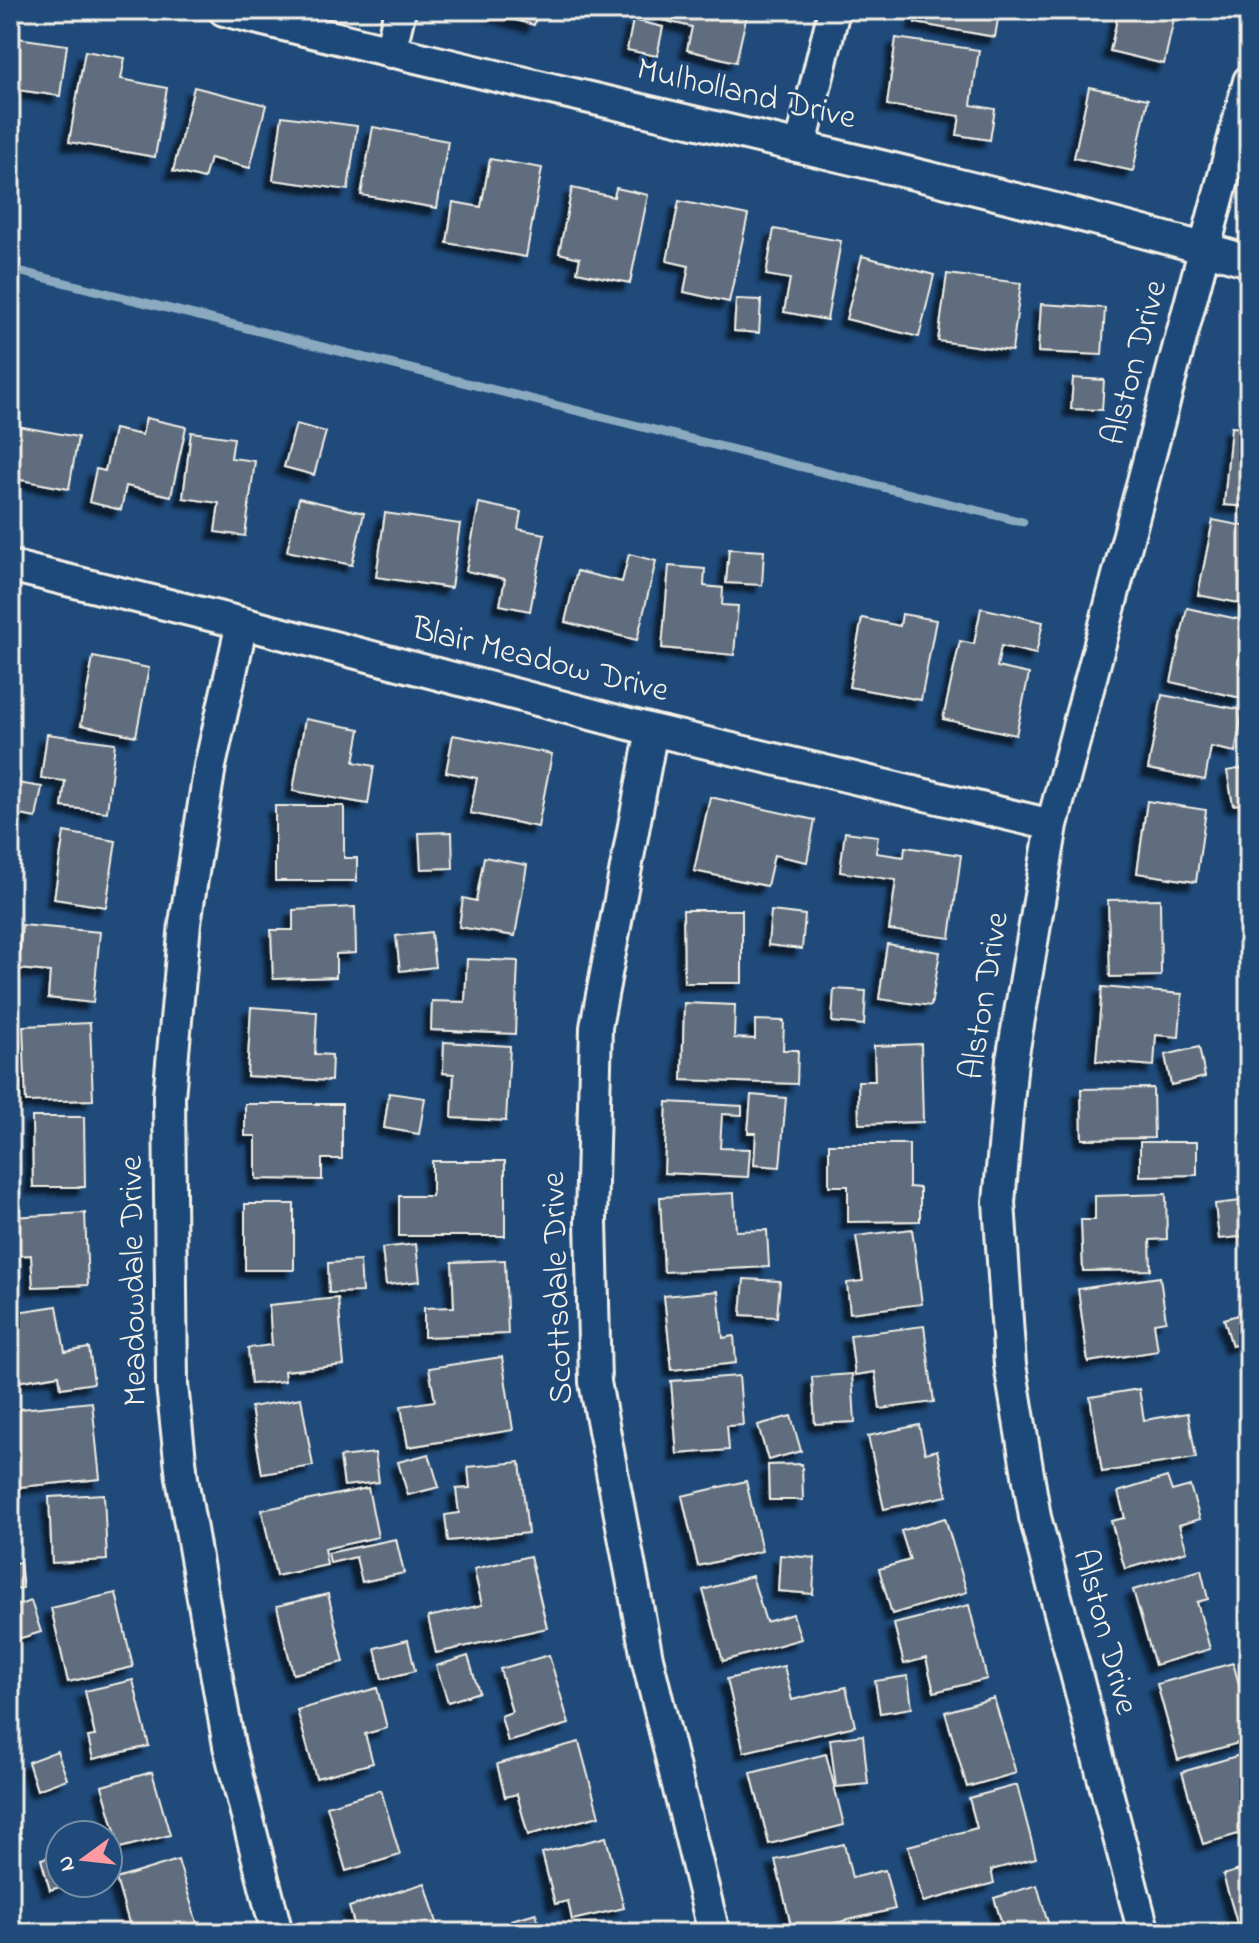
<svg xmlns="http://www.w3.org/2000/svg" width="1259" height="1943" font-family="'Indie Flower',sans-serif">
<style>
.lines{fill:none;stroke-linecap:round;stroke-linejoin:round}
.stream{stroke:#8baabf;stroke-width:9}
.building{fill:#5e6d7e;stroke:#f4f1e8;stroke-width:2;filter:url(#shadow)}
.minor-casing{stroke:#f4f1e8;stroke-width:36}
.minor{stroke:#1f4a7a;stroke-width:30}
.labels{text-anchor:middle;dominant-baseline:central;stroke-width:7;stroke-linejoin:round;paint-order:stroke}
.street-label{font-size:34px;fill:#f4f1e8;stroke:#1f4a7a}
</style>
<defs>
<filter id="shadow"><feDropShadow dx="-7" dy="7" stdDeviation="2" flood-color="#0009"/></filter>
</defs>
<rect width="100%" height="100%" fill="#1f4a7a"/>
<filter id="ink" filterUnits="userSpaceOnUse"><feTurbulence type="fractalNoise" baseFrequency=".0125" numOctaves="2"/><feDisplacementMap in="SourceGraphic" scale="16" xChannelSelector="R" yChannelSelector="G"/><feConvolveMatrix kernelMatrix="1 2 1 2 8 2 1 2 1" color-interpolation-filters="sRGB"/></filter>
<g filter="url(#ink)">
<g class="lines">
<path class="stream" d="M10,269L1023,522"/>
</g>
<path class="building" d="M479,10H538L534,25Z
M665,10H748L736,62L687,50L692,27L662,20Z
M917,10H985L999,13L995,37L915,23Z
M1119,10H1176L1164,64L1110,51Z
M633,20L663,27L657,56L627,50Z
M10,37L67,45L60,96L10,89Z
M896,38L979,50L971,105L995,109L990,140L957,135L960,116L887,105Z
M85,51L125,58L121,79L167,88L155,157L69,142Z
M194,87L266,105L250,168L210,158L204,179L173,171Z
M1089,87L1148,99L1133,171L1074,158Z
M282,116L357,126L348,190L273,180Z
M373,127L448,141L437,208L361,195Z
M490,159L542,168L526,257L447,243L453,202L481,207Z
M572,188L614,197L616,188L648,195L630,283L577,272L580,258L559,253Z
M679,201L748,215L729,302L684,292L689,266L667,261Z
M774,229L841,241L827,320L784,312L790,279L766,275Z
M862,256L934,275L919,337L846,319Z
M947,274L1021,283L1012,351L938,341Z
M736,299L761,300L759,333L734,331Z
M1041,304L1105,308L1102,355L1038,352Z
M1073,378L1104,380L1102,410L1071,409Z
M146,418L186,427L171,496L126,486L121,510L89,502L96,469L105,471L114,429L142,435Z
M296,424L326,432L314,475L284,467Z
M12,425L78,437L69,489L10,478Z
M1231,427L1249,428V507L1224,505Z
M191,432L234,438L231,458L255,461L245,536L215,532L219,503L183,498Z
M299,498L364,513L352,565L287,551Z
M479,503L521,512L518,529L545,534L530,611L500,605L505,579L466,571Z
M385,513L460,524L451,588L376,577Z
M1213,520L1249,527V605L1198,595Z
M729,549L764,551L762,585L726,583Z
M629,554L656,561L637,640L565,622L577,571L622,582Z
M669,566L705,569L704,586L723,588L722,605L738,606L734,655L662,648Z
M981,608L1043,622L1036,654L1001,646L997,667L1029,674L1016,735L943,719L960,641L974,644Z
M1187,608L1247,621L1238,663L1248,666L1241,698L1171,682Z
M902,614L936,620L921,700L849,687L862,618L900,626Z
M10,620L15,622L10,645Z
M93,657L149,668L136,736L81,725Z
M1162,695L1243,710L1235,752L1211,747L1205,780L1148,769Z
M305,719L360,729L354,762L374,766L368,804L293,791Z
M47,734L115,743L107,812L62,807L65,781L41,778Z
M453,735L552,754L538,827L470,813L477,778L446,772Z
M1249,767V803L1233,805L1227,771Z
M11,782L42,787L36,818L10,813Z
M710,797L815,820L807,862L774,855L767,886L694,871Z
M1147,801L1206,810L1196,882L1137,873Z
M275,806H344V858H357V881H275Z
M64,832L116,841L106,907L54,899Z
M452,832L453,868L421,869L419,833Z
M845,832L878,836L876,853L904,857L905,847L961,855L950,938L889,930L896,880L840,872Z
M484,857L527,865L515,936L459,927L463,898L476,901Z
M1160,899L1161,976L1110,977L1108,900Z
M355,907L356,953L336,954V977L273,979L271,930H293V910Z
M683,910H742V983H684Z
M771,911L805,915L802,949L768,945Z
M22,925L100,932L93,1003L48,998L50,972L18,969Z
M431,932L435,967L400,971L396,936Z
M887,944L940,952L931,1006L879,999Z
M467,959L518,961L515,1034L431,1030L432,1001L465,1002Z
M1102,987L1182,994L1179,1037L1156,1035L1154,1066L1096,1061Z
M834,989L866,991L864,1025L832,1022Z
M684,1003L735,1005L734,1038L755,1039V1020L784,1021L783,1050H798L797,1084L682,1080Z
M251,1007L317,1012L315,1054L332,1055L331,1081L247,1076Z
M90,1023L93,1100L26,1102L23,1026Z
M444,1042L510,1046L506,1121L452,1118L454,1074L443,1073Z
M921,1044L923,1122L859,1124L858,1081H875L874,1046Z
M1199,1047L1205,1077L1171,1085L1165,1055Z
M1153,1088L1154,1138L1082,1139L1081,1089Z
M389,1093L425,1098L419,1134L384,1128Z
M751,1095L786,1098L780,1167L754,1165L756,1133H748Z
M667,1102L742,1106V1115L722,1114L720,1148L750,1149L748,1177L664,1173Z
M245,1104H342V1159H322V1180L256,1179V1136H245Z
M32,1117H84L85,1187H33Z
M1140,1142H1197V1175L1140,1176Z
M829,1144H909V1187L920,1188V1221L848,1222V1186H829Z
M432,1161H505V1236H399V1196H432Z
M734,1193L736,1231L767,1230L769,1267L664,1272L660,1197Z
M1166,1194L1167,1239L1150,1240L1151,1270L1083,1271L1081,1220H1095V1196Z
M1249,1200V1236L1219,1239L1215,1204Z
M245,1204H294V1270H245Z
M85,1213L88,1285L33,1287L31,1255L10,1256V1217Z
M912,1229L922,1304L850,1313L847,1283L863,1281L856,1236Z
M416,1244L420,1281L386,1285L382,1248Z
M505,1260L508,1334L424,1337V1308L454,1307L452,1262Z
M360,1261L362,1292L329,1293L328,1263Z
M1160,1277L1166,1321L1154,1323L1158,1351L1088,1362L1078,1289Z
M744,1279L780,1281L777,1317L741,1315Z
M718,1291L723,1338L734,1336L736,1363L672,1370L664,1296Z
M338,1298L344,1365L284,1371L285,1381L251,1384L248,1348L272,1345L269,1305Z
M57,1306L65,1352L89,1348L94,1383L61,1388L59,1375L16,1382L10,1354V1313Z
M1249,1312V1341L1232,1346L1224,1319Z
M924,1326L934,1402L880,1409L875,1372L855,1375L850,1335Z
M502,1357L513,1430L408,1447L401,1406L435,1401L429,1368Z
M852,1374L855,1422L815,1424L812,1377Z
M739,1376L743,1425L727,1426L729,1450L677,1454L671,1381Z
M1139,1389L1144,1420L1188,1413L1196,1458L1102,1472L1090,1397Z
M301,1398L313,1466L262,1474L251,1407Z
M92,1402L100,1479L10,1488V1410Z
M791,1416L801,1451L768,1460L758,1425Z
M919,1425L925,1453L937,1450L947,1496L884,1509L868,1436Z
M375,1453L379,1482L344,1486L340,1457Z
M429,1454L439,1487L408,1495L398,1462Z
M520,1462L528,1533L448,1541L445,1515L459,1513L456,1489L470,1488L468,1467Z
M802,1464L803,1500H769L768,1465Z
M1167,1477L1172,1491L1190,1486L1200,1519L1179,1525L1187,1551L1125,1569L1111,1521L1125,1518L1118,1492Z
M746,1481L762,1551L698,1566L682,1496Z
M368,1488L378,1537L324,1549L327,1565L276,1576L262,1510Z
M104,1494L107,1560L52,1563L49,1497Z
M945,1518L967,1592L892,1614L879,1569L910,1560L901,1531Z
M396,1539L404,1573L362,1582L356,1557L330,1563L328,1553Z
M780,1555L815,1558L813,1594L778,1591Z
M530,1556L547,1628L436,1653L428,1617L482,1605L474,1569Z
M20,1562L23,1588L10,1590V1564Z
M1201,1570L1208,1599L1197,1602L1210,1649L1155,1665L1133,1590Z
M752,1576L766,1622L793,1614L801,1639L723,1661L703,1590Z
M116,1593L133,1667L68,1682L51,1608Z
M328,1594L344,1662L293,1674L277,1606Z
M31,1601L41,1632L11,1641L10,1608Z
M969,1605L987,1679L934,1692L926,1658L904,1664L894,1624Z
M408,1640L415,1671L382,1679L375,1648Z
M549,1655L569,1724L508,1742L501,1716L512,1712L500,1669Z
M468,1656L479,1692L448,1702L436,1666Z
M1233,1663L1249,1719V1740L1178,1760L1157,1684Z
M784,1666L792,1700L846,1687L855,1726L744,1752L727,1679Z
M908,1676L912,1708L880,1713L875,1681Z
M133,1680L149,1746L93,1759L88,1737L95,1736L85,1691Z
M377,1688L387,1728L365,1734L373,1763L316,1778L297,1710Z
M994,1698L1016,1773L967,1787L945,1712Z
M863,1735L868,1784L836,1787L830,1739Z
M579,1742L599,1816L528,1835L517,1794L505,1797L497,1764Z
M57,1751L67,1779L37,1790L28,1762Z
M826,1754L844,1825L769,1844L751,1773Z
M1240,1755L1249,1784V1831L1203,1844L1182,1772Z
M152,1772L170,1835L120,1848L102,1786Z
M1017,1785L1036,1858L991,1870L994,1883L923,1902L908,1846L977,1828L969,1798Z
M381,1790L400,1855L346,1871L327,1806Z
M10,1808L22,1838L10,1843Z
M606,1837L624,1908L572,1920L568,1901L555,1904L542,1853Z
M108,1843L116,1871L108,1873Z
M844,1844L852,1878L885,1870L895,1909L793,1933L775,1860Z
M60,1854V1883H73L50,1890L41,1859Z
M178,1860L200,1933H132L116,1879Z
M1249,1867V1933H1240L1223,1875Z
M425,1883L440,1933H357L349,1907Z
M1037,1885L1051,1933H983L1003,1927L994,1898Z
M536,1913L541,1933H514L511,1920Z"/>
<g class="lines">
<defs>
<path id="minor" d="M224,10C565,97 910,165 1249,261
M390,52L400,10
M801,145L834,10
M10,566L242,623L652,730L1052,825
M242,623L210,766L185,923L169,1096L172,1385L182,1478L229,1746L277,1933
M652,730L596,1027L591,1221L595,1382L647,1658L714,1933
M1144,1933L1035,1517L1010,1365L999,1202L1012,1060L1052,825L1249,81"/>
</defs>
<use href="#minor" class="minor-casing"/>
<use href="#minor" class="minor"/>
</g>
</g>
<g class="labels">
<g class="street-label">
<text transform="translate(746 95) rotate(13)">Mulholland Drive</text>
<text transform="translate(1136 363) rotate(-75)">Alston Drive</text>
<text transform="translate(540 661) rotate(14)">Blair Meadow Drive</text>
<text transform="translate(986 996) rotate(-81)">Alston Drive</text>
<text transform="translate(135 1281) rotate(-91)">Meadowdale Drive</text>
<text transform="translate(559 1288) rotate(-92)">Scottsdale Drive</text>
<text transform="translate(1104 1632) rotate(75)">Alston Drive</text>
</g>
</g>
<rect width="1259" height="1943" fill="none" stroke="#1f4a7a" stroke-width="40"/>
<rect x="20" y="20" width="1219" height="1903" fill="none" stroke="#f4f1e8" stroke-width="3" filter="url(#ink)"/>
<g transform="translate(84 1859) rotate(255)"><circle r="38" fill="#1f4a7a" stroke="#748da6" stroke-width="2"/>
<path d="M0-6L14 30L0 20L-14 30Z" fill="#ff9aa2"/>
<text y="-12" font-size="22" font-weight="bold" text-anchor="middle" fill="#f4f1e8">N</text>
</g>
</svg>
